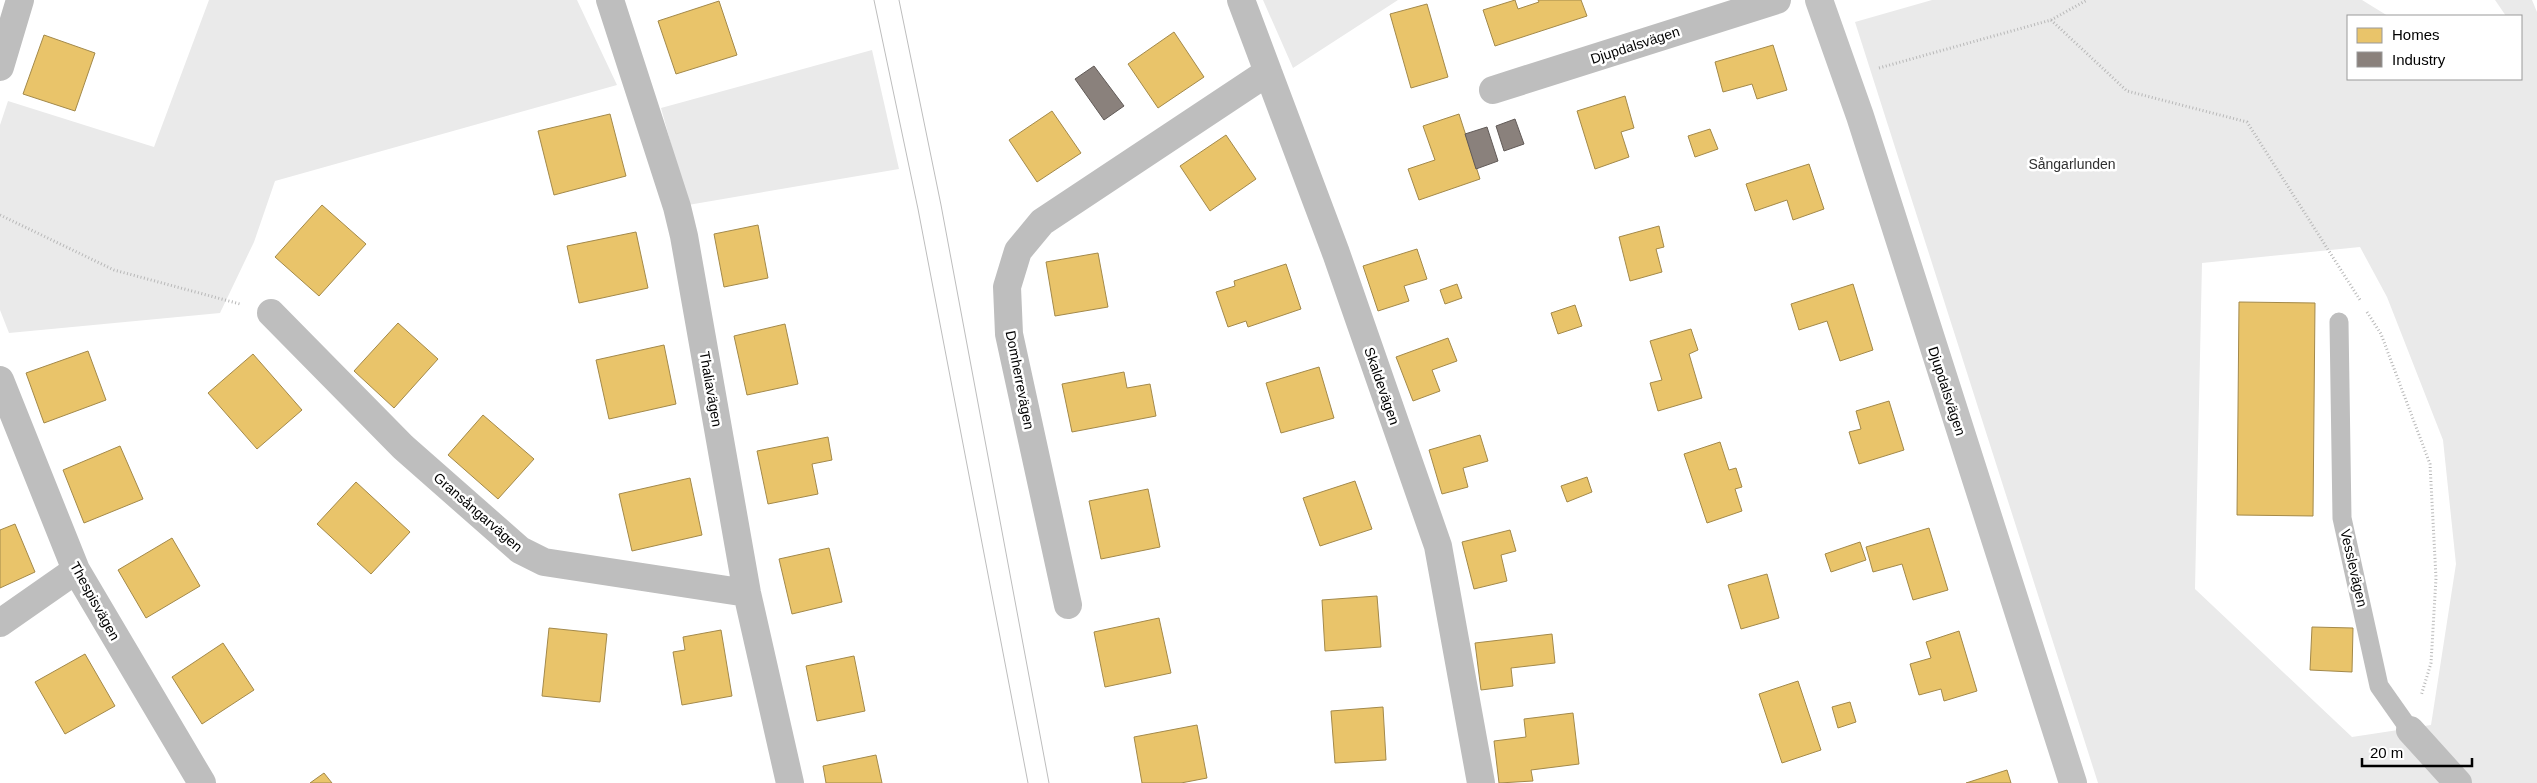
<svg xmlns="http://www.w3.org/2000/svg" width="2537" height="783" font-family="Helvetica,sans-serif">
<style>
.green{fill:#eaeaea;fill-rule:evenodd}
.homes{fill:#e9c46a;stroke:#a3894a}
.industry{fill:#8a817c;stroke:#615a57}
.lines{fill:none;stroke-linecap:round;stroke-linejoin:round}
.path{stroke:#b8b8b8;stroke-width:3;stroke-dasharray:1 2.5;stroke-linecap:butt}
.lane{stroke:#bebebe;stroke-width:19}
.street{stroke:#bebebe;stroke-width:28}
.secondary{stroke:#c2c2c2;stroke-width:28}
.tram{stroke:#bdbdbd;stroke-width:1}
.labels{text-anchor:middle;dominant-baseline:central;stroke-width:5;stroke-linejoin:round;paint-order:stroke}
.street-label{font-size:14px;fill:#000;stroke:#fff}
.park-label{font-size:14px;fill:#303030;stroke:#fff}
</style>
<rect width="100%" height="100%" fill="#fff"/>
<path class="green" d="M209,0H577L617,85L275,181L254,242L220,313L9,333L0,310V125L8,101L154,147Z
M1263,0H1398L1293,68Z
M1932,0H2362L2388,16H2348V79H2521V16H2506L2495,0H2532L2537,12V783H2098L1855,22ZM2360,247L2387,297L2443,440L2456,564L2431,725L2352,737L2195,589L2202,263Z
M872,50L899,169L688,205L661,108Z"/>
<path class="homes" d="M1515,0L1518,9L1539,2L1538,0H1581L1587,16L1495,46L1483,10Z
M719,1L737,55L676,74L658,21Z
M1427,4L1448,77L1411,88L1390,14Z
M1174,32L1204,77L1158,108L1128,64Z
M44,35L95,53L75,111L23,94Z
M1773,45L1787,90L1757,99L1752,84L1723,92L1715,62Z
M1625,96L1634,128L1621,132L1629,157L1595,169L1577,111Z
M1052,111L1081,153L1037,182L1009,140Z
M610,114L626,176L554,195L538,131Z
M1459,114L1480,179L1419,200L1408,169L1435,160L1423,126Z
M1710,129L1718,149L1695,157L1688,136Z
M1226,135L1256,179L1210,211L1180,166Z
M1809,164L1824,209L1793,220L1787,200L1755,211L1746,184Z
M322,205L366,244L319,296L275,257Z
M758,225L768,278L724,287L714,234Z
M1659,226L1664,247L1656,249L1662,272L1630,281L1619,237Z
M636,232L648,288L579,303L567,246Z
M1417,249L1427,279L1404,286L1409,301L1378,311L1363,266Z
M1098,253L1108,307L1055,316L1046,262Z
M1286,264L1301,309L1248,327L1246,321L1228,327L1216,292L1235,286L1234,281Z
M1457,284L1462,298L1445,304L1440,290Z
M1853,284L1873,350L1840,361L1827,321L1799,330L1791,304Z
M2239,302L2315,303L2313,516L2237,515Z
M1575,305L1582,326L1558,334L1551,313Z
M398,323L438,359L394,408L354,371Z
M785,324L798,384L747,395L734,336Z
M1691,329L1698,350L1689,354L1702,398L1658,411L1650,383L1662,380L1650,341Z
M1448,338L1457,361L1432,370L1440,391L1413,401L1396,357Z
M664,345L676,404L609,419L596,360Z
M88,351L106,400L44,423L26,373Z
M253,354L302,410L257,449L208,393Z
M1319,367L1334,418L1281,433L1266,383Z
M1124,372L1127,388L1150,384L1156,416L1072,432L1062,384Z
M1889,401L1904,450L1859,464L1849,432L1861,429L1856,411Z
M483,415L534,459L498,499L448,455Z
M1480,435L1488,461L1463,468L1468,487L1442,494L1429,450Z
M828,437L832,460L812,464L818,494L768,504L757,451Z
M1720,442L1729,470L1736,468L1742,487L1735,489L1742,511L1707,523L1684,454Z
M120,446L143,499L84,523L63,470Z
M1587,477L1592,492L1567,502L1561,486Z
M690,478L702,535L632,551L619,494Z
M1355,481L1372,529L1320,546L1303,498Z
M356,482L410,532L371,574L317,524Z
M1148,489L1160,547L1101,559L1089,501Z
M15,524L35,572L0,588V530Z
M1929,528L1948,590L1913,600L1902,564L1873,572L1866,547Z
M1510,530L1516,551L1501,555L1507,581L1474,589L1462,542Z
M172,538L200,586L146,618L118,570Z
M1860,542L1866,560L1831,572L1825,554Z
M829,548L842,602L792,614L779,559Z
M1767,574L1779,618L1741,629L1728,585Z
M1377,596L1381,647L1325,651L1322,600Z
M1159,618L1171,673L1105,687L1094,632Z
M2312,627L2353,628L2352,672L2310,670Z
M549,628L607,634L600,702L542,696Z
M721,630L732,696L682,705L673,652L685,650L683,637Z
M1959,631L1977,691L1944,701L1941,689L1919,695L1910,664L1931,658L1926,642Z
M1552,634L1555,663L1511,668L1513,686L1481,690L1475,643Z
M223,643L254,690L202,724L172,677Z
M85,654L115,706L65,734L35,682Z
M854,656L865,711L817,721L806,666Z
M1798,681L1821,750L1782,763L1759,694Z
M1850,702L1856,722L1838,728L1832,707Z
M1383,707L1386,760L1335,763L1331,711Z
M1573,713L1579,764L1531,770L1533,781L1499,783L1494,741L1526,737L1524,719Z
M1197,725L1207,778L1181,783H1142L1134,737Z
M876,755L882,783H826L823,766Z
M2007,770L2011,783H1966Z
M324,773L332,783H310Z"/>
<path class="industry" d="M1094,66L1124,106L1104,120L1075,79Z
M1515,119L1524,144L1504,151L1496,126Z
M1487,127L1498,161L1476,169L1465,134Z"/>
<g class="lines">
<path class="path" d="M2051,20L2127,91L2247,122L2360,300
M1879,68L2051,20L2087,0
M0,215L114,270L240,304
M2367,312L2381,334L2430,464L2436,578L2431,663L2421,696"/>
<path class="lane" d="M2339,322L2342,518L2379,686L2410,730"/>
<path class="street" d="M610,0L677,207L684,236L747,593L790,783
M1241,0L1336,253L1438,546L1481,783
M0,67L20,0
M1493,90L1777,0
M271,313L403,447L520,550L544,562L747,593
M0,380L76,570L202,783
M1068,605L1009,334L1007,287L1018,251L1042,222L1268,72
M0,623L76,570
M2410,730L2458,783"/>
<path class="secondary" d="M1819,0L1860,116L2073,783"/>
<path class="tram" d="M874,0L918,209L1028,783
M899,0L941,205L1049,783"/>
</g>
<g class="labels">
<g class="street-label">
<text transform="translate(1635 45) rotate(-18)">Djupdalsvägen</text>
<text transform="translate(1020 380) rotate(79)">Domherrevägen</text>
<text transform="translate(1382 386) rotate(71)">Skaldevägen</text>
<text transform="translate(711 389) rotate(80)">Thaliavägen</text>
<text transform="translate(1947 391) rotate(72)">Djupdalsvägen</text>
<text transform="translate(478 512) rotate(41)">Gransångarvägen</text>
<text transform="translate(2354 568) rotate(77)">Vesslevägen</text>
<text transform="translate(95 601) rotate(61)">Thespisvägen</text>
</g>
<g class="park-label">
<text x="2072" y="164">Sångarlunden</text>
</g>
</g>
<rect x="2347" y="15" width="175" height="65" fill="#ffffff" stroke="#999999"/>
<rect x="2357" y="28" width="25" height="15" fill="#e9c46a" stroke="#999999"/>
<text x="2392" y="40" font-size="15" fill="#000000">Homes</text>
<rect x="2357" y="52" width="25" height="15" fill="#8a817c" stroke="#999999"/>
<text x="2392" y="65" font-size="15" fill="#000000">Industry</text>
<path d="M2362 758v8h110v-8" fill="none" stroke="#000000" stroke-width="2.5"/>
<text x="2370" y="758" font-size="15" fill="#000000" stroke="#ffffff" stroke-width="4" paint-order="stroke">20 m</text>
</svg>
